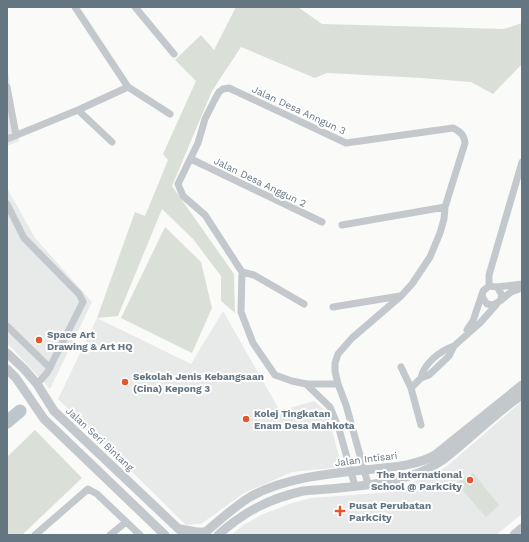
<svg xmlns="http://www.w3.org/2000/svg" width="529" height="542" font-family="'Work Sans',sans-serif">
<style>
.built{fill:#e8e9e9}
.green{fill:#dadfd7}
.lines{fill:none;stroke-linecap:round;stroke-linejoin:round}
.river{stroke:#bbc7cb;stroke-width:13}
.minor{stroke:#c3c8cc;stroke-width:7}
.tertiary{stroke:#c3c8cc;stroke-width:9}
.poi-dot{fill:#e4572e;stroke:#fff;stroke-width:1.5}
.labels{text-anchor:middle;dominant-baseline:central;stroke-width:4;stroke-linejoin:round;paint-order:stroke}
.street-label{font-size:10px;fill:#657683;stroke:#fff}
.poi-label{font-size:10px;font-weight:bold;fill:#657683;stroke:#fff;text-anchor:start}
</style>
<rect width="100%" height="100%" fill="#fafaf8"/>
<path class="built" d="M7,65L19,141L7,146Z
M7,188L35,238L92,302L50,389L7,343Z
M223,311L280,411L314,401L327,412L342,467L292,472L244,493L201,524L186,525L58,399L97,318L191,364Z
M522,401V514L496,535H231L245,524L263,514L292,503L311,498L391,492L446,467Z"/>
<path class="green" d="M236,7H298L322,24L504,29L522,23V65L520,66L493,94L471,82L422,78L327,73L315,78L241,47L212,91L172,186L234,274L235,313L221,301V276L193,239L162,209L118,316L97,318L135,212L145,216L168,160L163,154L196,81L175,60L201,35L214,50Z
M165,227L201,262L212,308L192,353L121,318Z
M35,430L82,478L22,535H7V457Z
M473,473L499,505L486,517L457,484L460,480Z"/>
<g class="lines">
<path class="river" d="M7,422L20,411"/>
<path class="minor" d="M75,7L128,87L170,114
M135,7L174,54
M7,87L16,135
M229,88L346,143L453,128C461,132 464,135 465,143L445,207L444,219L440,233L430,257L412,284L401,296L352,338L338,354L335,363V371L338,384H306L292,381L275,375L253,343L241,312L242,272L205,215L183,196L178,184L198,143L205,119L214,101L219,92L223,89Z
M78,110L112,142
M7,139L78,110L128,87
M191,159L322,222
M7,204L24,238L79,294L83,302L47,373L37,384
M342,225L445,207
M242,272L254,275L304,304
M489,286V275L522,162
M497,287L502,295L500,301L493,305L487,304L482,297L483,291L489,286L497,287L522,284
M500,301L511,292L522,288
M333,307L400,296
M7,326L50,368
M467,330L473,321L482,294
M454,346L480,323L496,305
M401,367L411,388L421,425
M306,384L330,407L339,429L355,486
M338,384L346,405L368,484
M411,388L421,378L429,375L449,356L454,346C440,351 424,363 421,378
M35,535L88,489L97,494L140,535
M110,535L126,522"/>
<path class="tertiary" d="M7,353L24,369L37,384L54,411L185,535
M7,369L16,378L44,419L165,535
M180,529L197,532H206
M202,535C218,522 232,508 250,497C284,478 326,474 364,470C388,467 414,467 435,455L522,385
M218,535C244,512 268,499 303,491C347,487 408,486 444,459C470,439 495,413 522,395
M514,535L522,528"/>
</g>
<g class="poi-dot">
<circle cx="39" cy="340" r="4"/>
<circle cx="125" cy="382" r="4"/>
<circle cx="246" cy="419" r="4"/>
<circle cx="470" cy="480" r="4"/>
<path d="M338 505h4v4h4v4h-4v4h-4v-4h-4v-4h4z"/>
</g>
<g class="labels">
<g class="street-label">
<text transform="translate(299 110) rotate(25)">Jalan Desa Anngun 3</text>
<text transform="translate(260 182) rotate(26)">Jalan Desa Anggun 2</text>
<text transform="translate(100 439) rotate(43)">Jalan Seri Bintang</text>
<text transform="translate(366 459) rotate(-7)">Jalan Intisari</text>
</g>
<g class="poi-label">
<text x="47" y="334">Space Art<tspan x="47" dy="12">Drawing &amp; Art HQ</tspan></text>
<text x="133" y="376">Sekolah Jenis Kebangsaan<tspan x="133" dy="12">(Cina) Kepong 3</tspan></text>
<text x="254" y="413">Kolej Tingkatan<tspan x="254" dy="12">Enam Desa Mahkota</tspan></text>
<text x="462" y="474" text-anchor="end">The International<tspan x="462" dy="12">School @ ParkCity</tspan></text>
<text x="349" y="505">Pusat Perubatan<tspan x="349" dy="12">ParkCity</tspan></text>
</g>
</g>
<rect width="529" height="542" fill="none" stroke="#657683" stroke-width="16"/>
</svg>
